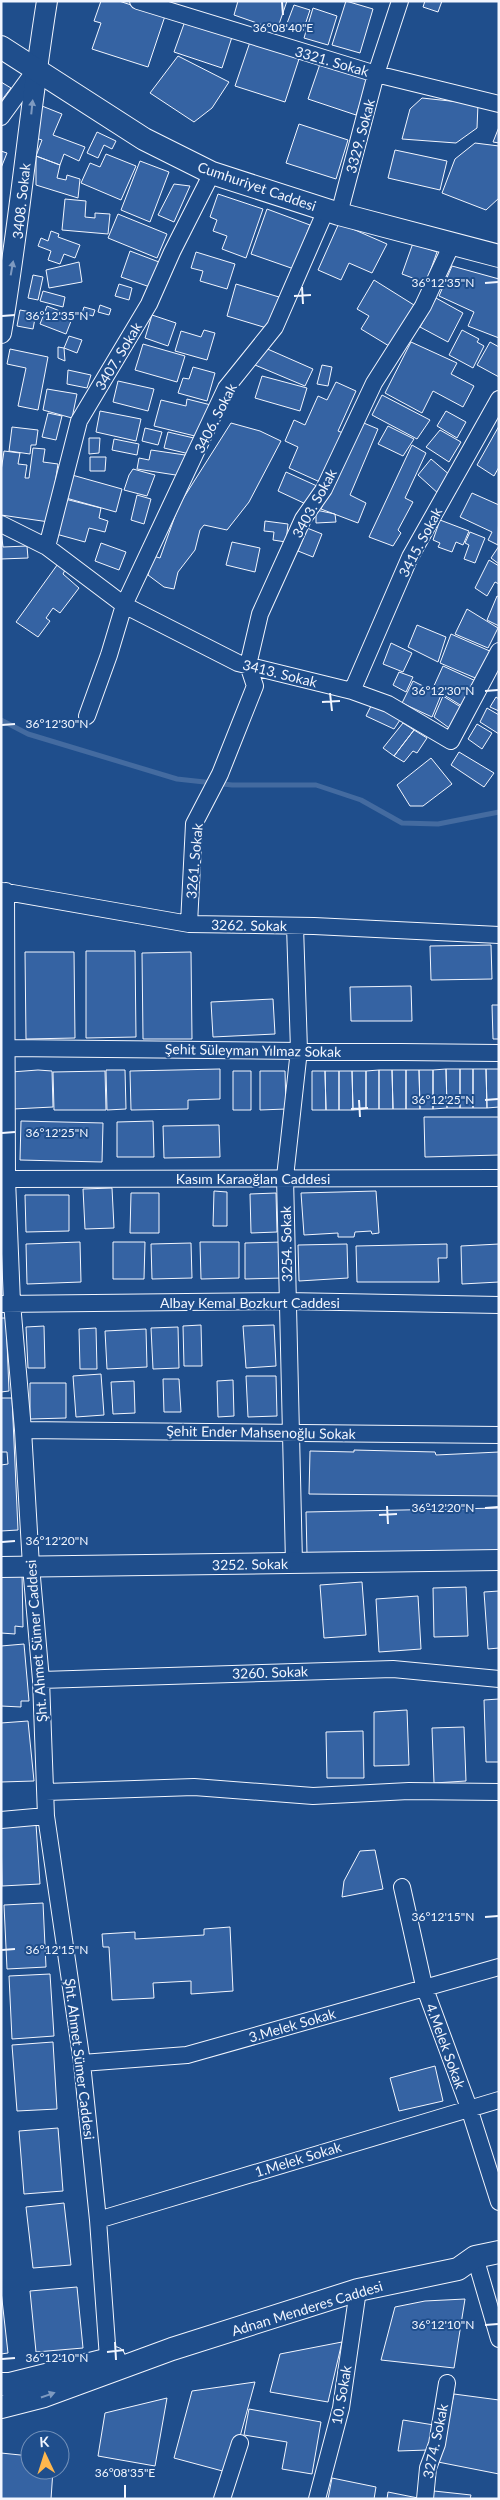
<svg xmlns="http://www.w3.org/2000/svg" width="500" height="2500" font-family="Lato,sans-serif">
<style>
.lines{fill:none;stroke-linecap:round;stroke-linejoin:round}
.stream{stroke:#446ba0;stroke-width:5}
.building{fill:#3563a3;stroke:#f2f6ff}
.minor-casing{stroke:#f2f6ff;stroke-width:18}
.tertiary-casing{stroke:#f2f6ff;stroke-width:22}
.secondary-casing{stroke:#f2f6ff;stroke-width:24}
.minor{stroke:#1f4e8c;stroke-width:16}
.tertiary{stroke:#1f4e8c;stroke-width:20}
.secondary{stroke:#1f4e8c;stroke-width:22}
.oneway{fill:#7e9ac0}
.ticks{fill:none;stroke:#f2f6ff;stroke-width:2}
.labels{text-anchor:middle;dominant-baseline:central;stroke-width:4;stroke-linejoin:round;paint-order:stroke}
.street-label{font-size:14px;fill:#f2f6ff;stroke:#1f4e8c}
.ticks-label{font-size:12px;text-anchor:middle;fill:#f2f6ff;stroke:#1f4e8c;stroke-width:4;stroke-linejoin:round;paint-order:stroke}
</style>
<rect width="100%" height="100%" fill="#1f4e8c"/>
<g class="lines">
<path class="stream" d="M1,720L28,734L177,779L232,785H316L361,800L402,823L438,824L499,812"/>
</g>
<path class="building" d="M101,1H119L165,16L148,67L92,49L101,23L94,21Z
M238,1H287L277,30L234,15Z
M346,1L373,9L360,53L332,45Z
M425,1H442L438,12L423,7Z
M294,5L310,10L303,31L286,26Z
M313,8L337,16L328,45L304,38Z
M185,21L232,37L222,68L174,52Z
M251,39L300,56L285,102L235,86Z
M178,56L229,82L212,108L194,122L150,93Z
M321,61L369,78L356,115L308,99Z
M1,82L11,88L1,101Z
M422,98L478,104L477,128L456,143L402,139L410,109Z
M42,106L62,114L53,135L85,147L79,161L64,154L60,165L36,156L42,140L30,136Z
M299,124L348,140L336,179L286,163Z
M499,127V143L493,142Z
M97,132L116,141L112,149L104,145L98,158L87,153Z
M475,143L499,146V198L486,210L442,193L455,159Z
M395,150L447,161L440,190L388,178Z
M1,151L7,153L1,168Z
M106,154L136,166L121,200L81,183L90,163L100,167Z
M36,156L60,165L57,178L66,180L67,175L80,179L78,198L36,185Z
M140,161L169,172L150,222L121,210Z
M174,184L190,186L174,222L158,215Z
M218,194L263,209L246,258L222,249L227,236L213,231L217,220L210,217Z
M65,199L86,201L85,217L95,218V213L110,214L108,234L62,230Z
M267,209L310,225L294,269L251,254Z
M118,214L167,234L157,258L108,238Z
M339,223L387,244L372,273L349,263L341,280L318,270Z
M51,231L59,234L58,237L80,245L75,258L64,254L60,264L48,260L51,251L38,246L41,238L48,241Z
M413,243L437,252L426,283L402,274Z
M130,251L159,262L150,287L121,277Z
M196,252L235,264L227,289L200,281L203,271L191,268Z
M79,262L82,282L49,288L46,270Z
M452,266L499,279V338L468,326L474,312L439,296Z
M33,275L43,277L38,300L28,298Z
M374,280L414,305L389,346L361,329L369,316L357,309Z
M119,284L132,288L129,300L115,296Z
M236,284L279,297L270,329L227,316Z
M43,291L65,297L63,307L40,301Z
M436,298L463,313L448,342L420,327Z
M100,305L111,309L109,315L98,312Z
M47,306L73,316L66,334L40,324Z
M84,307L95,310L93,316L82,313Z
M20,310L36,313L33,329L17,326Z
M152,315L176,323L168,346L145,338Z
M204,330L215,333L207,360L175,351L181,331L201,337Z
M462,330L479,339L477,342L484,346L473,368L449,355Z
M69,336L82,340L77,353L64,348Z
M411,342L457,363L451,374L474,386L463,407L433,391L422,413L385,393Z
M490,342L499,347V377L477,365Z
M143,344L185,356L177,382L135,370Z
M58,347L64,348L65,361L58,358Z
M263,347L313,369L305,386L255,365Z
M10,349L48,357L38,410L18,406L26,368L7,364Z
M322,365L332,367L328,386L317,384Z
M193,367L215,373L207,401L178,393L183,378L189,379Z
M68,370L91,375L87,388L67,384Z
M262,376L307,388L300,411L255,398Z
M118,381L154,389L148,411L113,402Z
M336,382L356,391L338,431L343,433L320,482L289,468L298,447L285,441L294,420L305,425L318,396L327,400Z
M47,389L77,394L72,418L43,410Z
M382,395L430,420L417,439L372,415Z
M187,399L211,405L203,438L154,426L161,400L186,406Z
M100,411L141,419L136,441L96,432Z
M446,411L466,422L457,438L437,426Z
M48,413L62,416L56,440L42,437Z
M359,421L378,429L350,495L366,503L358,523L321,509Z
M231,423L260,431L281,441L249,502L227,530L204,525L200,530L195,550L178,572L174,589L164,587L148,575L153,556L160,558L179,505Z
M388,426L414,439L403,456L378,444Z
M499,426V467L494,476L477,465Z
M12,427L38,430L36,445H31L30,454L9,451Z
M145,428L162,432L158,445L142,441Z
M440,430L461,442L449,462L426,447Z
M168,432L198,439L194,455L164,448Z
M89,438H100L99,453L89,454Z
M114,439L139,444L137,455L112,450Z
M412,445L426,453L405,498L413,502L398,530L401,533L393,546L369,537Z
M33,448L45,449L43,462L58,464L49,522L1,515V471L4,451L20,453L18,464L27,465L25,478H29Z
M151,450L185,455L182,476L137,469L139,458L149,460Z
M90,457H106L105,471H90Z
M431,459L451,476L440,495L418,475Z
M133,469L155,475L147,496L124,490L129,475Z
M286,472L317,486L308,505L278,491Z
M72,475L122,489L116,512L66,498Z
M472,493L499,505L498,545L488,540L492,532L460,517Z
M137,495L151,499L144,524L131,520Z
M65,499L101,508L99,518L108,521L105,532L89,528L85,542L56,534Z
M316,510L335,514L336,522L316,523Z
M440,520L469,531L463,545L456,542L452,552L438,547L440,543L433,540Z
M265,521L288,524L286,542L273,540L274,532L264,531Z
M307,528L322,534L313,557L298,551Z
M1,531L3,547L27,546L28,558L1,559Z
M470,532L485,538L475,563L464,559L469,545L465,543Z
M232,542L260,548L255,572L226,565Z
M101,543L126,552L119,570L95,561Z
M499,546V564L491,558Z
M489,560L499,566V584L495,582L487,596L475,588Z
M60,561L67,566L63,574L79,588L60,613L53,608L46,618L50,621L38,637L16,622Z
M497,596L499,597V626L487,620Z
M467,609L498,628L488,648L455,634Z
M417,625L446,637L438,662L408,647Z
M451,634L492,652L480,680L440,663Z
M391,643L412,653L403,672L383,664Z
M443,666L478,682L465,708L433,688Z
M399,672L413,677L406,692L393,685Z
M413,681L441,695L432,717L402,703Z
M443,696L464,709L452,730L434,717Z
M496,697L499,699V711L490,707Z
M373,702L402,717L394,729L366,716Z
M487,708L499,715V734L480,722Z
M403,723L414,730L394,756L383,748Z
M477,724L492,733L482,749L468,739Z
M414,730L427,738L417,753L413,751L404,762L394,756Z
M459,752L494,773L484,787L451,765Z
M431,758L452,784L423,806H410L397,785Z
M491,945L492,979L431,980L430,946Z
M86,951H135L136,1037L86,1038Z
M25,952H74L75,1038L26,1039Z
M191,952L192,1039H143L142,953Z
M411,986L412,1021H351L350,987Z
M273,999L275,1034L213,1037L211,1002Z
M492,1005H499V1039H493Z
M220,1069V1099L188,1100V1109L131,1110L130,1071Z
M446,1069L447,1108L433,1109V1070Z
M446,1069H460V1108H447Z
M460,1069H473V1108H460Z
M473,1069H486L487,1108H473Z
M486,1069H499V1107L487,1108Z
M38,1070L52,1071L53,1107L13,1109L11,1072Z
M106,1070H125L126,1109L107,1110Z
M379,1070V1109H366V1071Z
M379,1070H392L393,1109H379Z
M392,1070H406V1109H393Z
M406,1070H419L420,1109H406Z
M419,1070H433V1109H420Z
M105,1071L106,1110H54L53,1072Z
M233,1071H251V1110H233Z
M260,1071H285L286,1109L260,1110Z
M312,1071H325L326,1110H312Z
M325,1071H339V1110H326Z
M339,1071H352L353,1110H339Z
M352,1071H366V1109L353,1110Z
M424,1117H499V1155L425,1157Z
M21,1121L103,1123L102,1162L20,1160Z
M153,1121L154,1157H117V1122Z
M219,1125L220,1157L164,1158L163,1126Z
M112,1188L114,1228L85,1229L83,1189Z
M214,1191L227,1192V1226H213Z
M376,1191L379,1233L372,1234L371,1231L355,1232L354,1237H338V1233L304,1235L301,1193Z
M131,1193H159V1233H130Z
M276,1193L277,1232L251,1233L250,1194Z
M25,1195H69V1231L26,1232Z
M80,1242L81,1282L27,1284L26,1244Z
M113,1242H145L144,1279H113Z
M200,1242H239V1278L201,1279Z
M283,1242V1278L245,1279V1243Z
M191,1243L192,1278L152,1279L151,1244Z
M347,1244L348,1278L299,1281L298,1245Z
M447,1244V1258H438L439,1282H357L356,1246Z
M499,1244V1282L462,1284L461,1246Z
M1,1318H6L9,1391L1,1392Z
M201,1325L202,1366H184L183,1326Z
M274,1325L276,1366L246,1368L243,1326Z
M44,1326L45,1368H28L26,1327Z
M178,1327L179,1368L153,1369L151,1328Z
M96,1328L97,1369H80L79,1329Z
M146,1329L147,1367L107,1369L105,1331Z
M101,1374L104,1415L76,1417L73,1376Z
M246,1376H276L277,1416L248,1417Z
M163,1379H179L181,1412H164Z
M233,1380L234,1416L218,1417L217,1381Z
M134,1381L135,1413L113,1414L111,1382Z
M30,1383H66V1418L30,1419Z
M1,1398H12L18,1530L1,1531V1465L8,1464L7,1452H1Z
M354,1450L435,1452L436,1455L499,1452V1496L309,1494L310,1451L354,1452Z
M499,1508V1551L307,1555L306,1512Z
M1,1566L22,1572L23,1627L15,1626V1634L1,1633Z
M362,1582L366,1635L324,1638L320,1585Z
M466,1587L468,1636L434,1637L433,1588Z
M499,1591V1648L488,1649L484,1592Z
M418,1596L421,1649L379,1652L376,1599Z
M24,1644L29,1701H21V1707L1,1706V1646Z
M499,1699V1762H486L484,1700Z
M407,1710L409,1765L374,1766V1712Z
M28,1721L34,1781L1,1782V1723Z
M464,1727L466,1781L434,1783L432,1728Z
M363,1731L364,1778H327L326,1732Z
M36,1824L40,1884L2,1886L1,1827Z
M375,1850L383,1889L342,1897L344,1881L360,1851Z
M43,1903L46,1967L7,1969L4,1905Z
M230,1927L233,1991L191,1994V1981L153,1983L154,1998L112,2000L109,1947H103L102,1934L135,1932V1939L204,1935V1929Z
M50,1974L54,2036L12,2039L9,1976Z
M53,2042L57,2109L17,2111L12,2045Z
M435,2066L443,2101L399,2111L390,2078Z
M58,2128L63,2191L24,2194L19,2131Z
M64,2203L71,2265L33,2268L26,2207Z
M77,2287L83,2348L36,2352L30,2291Z
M1,2291L8,2353L1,2354Z
M465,2299L454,2368L381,2360L395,2307L425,2301Z
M342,2342L328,2402L270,2392L280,2354Z
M255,2382L230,2473L174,2458L192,2391Z
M454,2394L499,2400V2474L438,2462Z
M167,2398L155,2466L98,2456L105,2413Z
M249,2409L321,2422L312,2474L282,2469L287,2442L244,2435Z
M403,2420L434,2425L428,2450L398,2451Z
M1,2453L30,2456V2470H53L51,2499H1Z
M332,2478L376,2487L374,2499H328Z
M434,2491L471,2495L470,2499H432Z
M388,2492L423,2499H387Z"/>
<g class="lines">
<defs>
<path id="minor" d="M138,1L376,74L499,104
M1,117L36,69
M339,214L376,74L400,1
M1,524L47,547L124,605L238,663L352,691L388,704L451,741L499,651
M47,547L79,421L149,304L172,252L212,173
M352,691L410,557L499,399
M87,716L109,655L124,605L226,388L275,327L326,210
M1,891L189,924L314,926L499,935
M6,891L7,1179L12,1303L23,1430L31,1566L41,1680L46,1816L82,2063L98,2220L108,2358
M189,924L194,824L220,774L255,686L248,665L260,614L303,519L324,489L374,383L423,306L452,244
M8,1048L499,1053
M7,1179L499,1178
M1,1304L287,1301L499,1305
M23,1430L499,1435
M294,1563L285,1177L299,1050L295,926
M41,1680L393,1669L499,1679
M46,1792L194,1787L313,1796L409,1791L499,1792
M1,1820L46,1816
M402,1887L424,1986L469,2108L499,2202
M82,2063L187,2055L499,1967
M98,2220L499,2100
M475,2257L499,2339
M222,2499L240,2443
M317,2499L341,2408L358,2290
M425,2499L428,2468L437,2444L447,2383"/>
<path id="tertiary" d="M1,333C20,223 29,112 47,1
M1,1567L499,1560"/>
<path id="secondary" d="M1,47L144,139L212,173L339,214L499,256
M1,2384H10L114,2358
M1,2407L44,2396L172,2349L358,2290L458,2269L475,2257L499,2252"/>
</defs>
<use href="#minor" class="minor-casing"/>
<use href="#tertiary" class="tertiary-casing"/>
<use href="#secondary" class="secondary-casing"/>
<use href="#minor" class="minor"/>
<use href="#tertiary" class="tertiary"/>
<use href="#secondary" class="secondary"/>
</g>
<defs><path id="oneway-solid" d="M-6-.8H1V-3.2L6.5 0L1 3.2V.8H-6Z" transform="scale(1.25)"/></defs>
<g class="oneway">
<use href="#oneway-solid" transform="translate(32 107) rotate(-84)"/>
<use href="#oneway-solid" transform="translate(12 268) rotate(-80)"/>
<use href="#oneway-solid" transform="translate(48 2395) rotate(-19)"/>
</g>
<path class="ticks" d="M282,2L283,15M485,283L498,282M302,287L303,304M294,296L311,295M2,316L15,315M485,691L498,690M330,693L332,711M322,702L340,701M2,725L15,724M359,1100L360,1117M485,1100L498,1099M351,1109L368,1108M2,1133L15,1132M387,1506L388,1524M485,1508L498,1507M379,1515L397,1514M2,1542L15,1541M485,1917L498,1916M2,1950L15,1949M485,2325L498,2324M115,2342L116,2360M107,2352L124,2350M2,2359L15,2358M125,2485V2498"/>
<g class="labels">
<g class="street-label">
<text transform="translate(332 61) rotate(16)">3321. Sokak</text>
<text transform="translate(360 136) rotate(-75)">3329. Sokak</text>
<text transform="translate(257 186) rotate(19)">Cumhuriyet Caddesi</text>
<text transform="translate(21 201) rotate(-84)">3408. Sokak</text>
<text transform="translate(118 356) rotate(-59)">3407. Sokak</text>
<text transform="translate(215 418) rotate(-63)">3406. Sokak</text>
<text transform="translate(314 503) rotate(-61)">3403. Sokak</text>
<text transform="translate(420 542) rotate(-62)">3415. Sokak</text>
<text transform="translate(280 673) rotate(14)">3413. Sokak</text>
<text transform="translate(194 861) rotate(-85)">3261. Sokak</text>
<text transform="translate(249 925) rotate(1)">3262. Sokak</text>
<text transform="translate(253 1050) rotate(1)">Şehit Süleyman Yılmaz Sokak</text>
<text x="253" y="1178">Kasım Karaoğlan Caddesi</text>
<text transform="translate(286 1244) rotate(-91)">3254. Sokak</text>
<text x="250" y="1302">Albay Kemal Bozkurt Caddesi</text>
<text transform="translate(261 1432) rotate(1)">Şehit Ender Mahsenoğlu Sokak</text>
<text transform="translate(250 1564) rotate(-1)">3252. Sokak</text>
<text transform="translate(36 1641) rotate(-94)">Şht. Ahmet Sümer Caddesi</text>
<text transform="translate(270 1672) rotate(-2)">3260. Sokak</text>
<text transform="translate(292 2025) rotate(-16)">3.Melek Sokak</text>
<text transform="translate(446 2046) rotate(70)">4.Melek Sokak</text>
<text transform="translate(80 2059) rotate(83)">Şht. Ahmet Sümer Caddesi</text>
<text transform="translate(298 2159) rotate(-17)">1.Melek Sokak</text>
<text transform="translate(307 2308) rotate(-17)">Adnan Menderes Caddesi</text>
<text transform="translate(341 2395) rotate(-80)">10. Sokak</text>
<text transform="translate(435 2441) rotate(-78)">3274. Sokak</text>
</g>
</g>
<g class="ticks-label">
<text x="283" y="32">36°08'40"E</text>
<text x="443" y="287">36°12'35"N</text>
<text x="57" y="320">36°12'35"N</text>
<text x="443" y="695">36°12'30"N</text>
<text x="57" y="728">36°12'30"N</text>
<text x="443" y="1104">36°12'25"N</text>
<text x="57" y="1137">36°12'25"N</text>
<text x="443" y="1512">36°12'20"N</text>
<text x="57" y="1545">36°12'20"N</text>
<text x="443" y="1921">36°12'15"N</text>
<text x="57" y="1954">36°12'15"N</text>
<text x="443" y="2329">36°12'10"N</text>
<text x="57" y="2362">36°12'10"N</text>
<text x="125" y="2477">36°08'35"E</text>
</g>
<rect width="500" height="2500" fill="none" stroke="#f2f6ff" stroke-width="5"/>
<g transform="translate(45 2455) rotate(356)"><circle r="24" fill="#1f4e8c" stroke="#7391ba"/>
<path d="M0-4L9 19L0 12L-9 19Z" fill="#ffb74d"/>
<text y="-8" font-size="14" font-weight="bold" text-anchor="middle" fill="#f2f6ff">K</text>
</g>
</svg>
